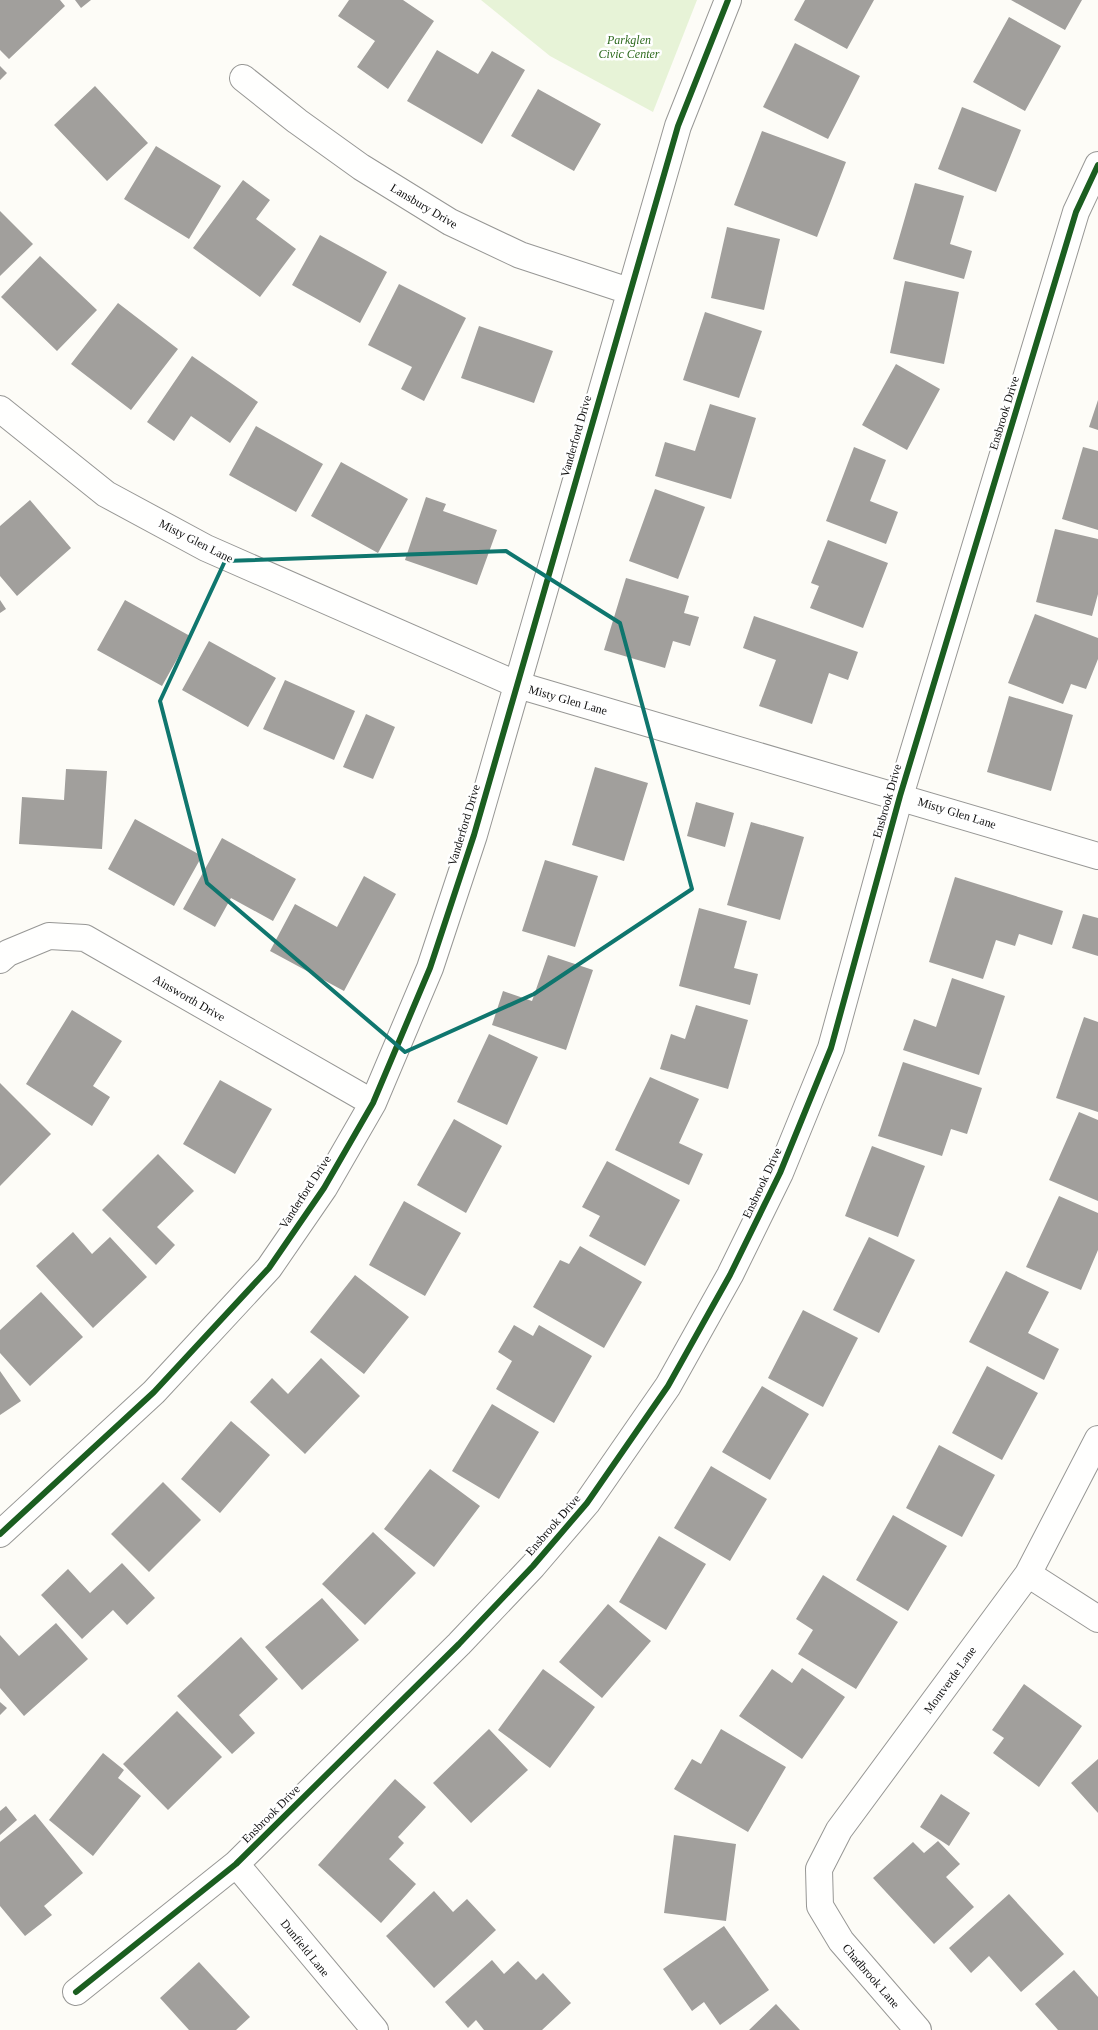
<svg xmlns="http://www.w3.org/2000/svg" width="1098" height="2030" font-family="Georgia,serif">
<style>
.green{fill:#e7f3d7}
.building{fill:#a19f9c}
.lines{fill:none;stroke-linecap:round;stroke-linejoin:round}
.street-casing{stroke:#979795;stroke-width:28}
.street{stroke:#fffffe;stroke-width:26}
.cycleway-casing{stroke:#fff;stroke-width:9}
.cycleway{stroke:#1b5e20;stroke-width:6}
.marked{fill:none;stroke:#0f766e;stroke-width:4;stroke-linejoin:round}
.labels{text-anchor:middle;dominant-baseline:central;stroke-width:5;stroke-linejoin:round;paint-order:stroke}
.park-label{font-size:12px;font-style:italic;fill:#2f6b1f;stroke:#fff}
.street-label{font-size:12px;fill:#111;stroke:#fff}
</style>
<rect width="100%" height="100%" fill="#fdfcf7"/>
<path class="green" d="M481,0H697L653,112L550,56Z"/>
<path class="building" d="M0,0H60L65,6L9,59L0,50Z
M75,0H91L81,8Z
M349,0H403L434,21L388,89L357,67L375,41L338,16Z
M805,0H874L847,49L794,20Z
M1011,0H1082L1065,30Z
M1009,17L1061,46L1025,111L973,82Z
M795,43L860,76L828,139L763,107Z
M437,50L478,74L492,51L525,70L482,144L407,101Z
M0,66L7,73L0,80Z
M95,86L148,143L107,181L54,125Z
M538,89L601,124L574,171L511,136Z
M962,107L1021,130L996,192L938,169Z
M762,131L846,162L817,237L734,205Z
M156,146L221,186L189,239L124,199Z
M243,180L270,200L256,219L296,249L260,297L193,248Z
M915,183L964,196L950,244L972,251L964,279L893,259Z
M0,211L33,244L0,276Z
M727,227L780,239L764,310L711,298Z
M320,235L387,272L360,323L292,285Z
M40,256L97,310L57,351L1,297Z
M905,281L959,292L944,364L890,353Z
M399,284L466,318L424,401L401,389L412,367L368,345Z
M118,303L178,349L131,410L71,364Z
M705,312L762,331L739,398L683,380Z
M479,326L553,351L534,403L461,378Z
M192,356L258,402L230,443L191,416L174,441L147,422Z
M896,364L940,389L907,450L862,425Z
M1098,400V430L1089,427Z
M710,404L756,418L731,499L655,476L665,442L695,451Z
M256,426L323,464L296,512L229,475Z
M854,447L886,460L870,501L898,512L886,544L826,521Z
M1083,447L1098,451V530L1062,519Z
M341,462L408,499L378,553L311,516Z
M655,489L705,507L678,579L629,561Z
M426,497L446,504L443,511L497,530L477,585L405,560Z
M30,500L71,548L17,596L0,576V526Z
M1055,529L1098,539V594L1092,616L1036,602Z
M828,540L888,563L863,628L810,608L819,586L811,583Z
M626,578L689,596L684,613L699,617L690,646L673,641L665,668L604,650Z
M0,600L6,609L0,613Z
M125,600L190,636L162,686L97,650Z
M1035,614L1098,638V659L1086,689L1071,684L1063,704L1008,683Z
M754,616L858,652L848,680L829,673L812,724L759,706L776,660L743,648Z
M209,641L276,678L248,727L182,690Z
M285,680L355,711L334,760L263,729Z
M1009,696L1073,715L1051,791L987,772Z
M366,714L395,727L373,779L343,767Z
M595,767L648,783L624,861L572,845Z
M66,769L107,771L102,849L19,844L22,797L64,800Z
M696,802L734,813L725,847L687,836Z
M135,819L202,856L174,906L108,869Z
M751,822L804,837L780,920L727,905Z
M222,838L296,879L273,921L231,898L215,927L183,909Z
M545,860L598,876L575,947L522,931Z
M364,876L396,894L344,991L270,951L295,904L337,927Z
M955,877L1063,911L1052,945L1019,934L1015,946L996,940L983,979L929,962Z
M699,908L747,921L734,968L758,974L750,1005L679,986Z
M1083,914L1098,918V956L1072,948Z
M548,955L593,970L566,1050L492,1025L503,991L532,1001Z
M952,978L1005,996L979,1075L903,1050L914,1019L936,1027Z
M696,1005L748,1020L728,1089L660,1069L671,1034L685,1039Z
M72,1010L122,1041L93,1086L110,1097L92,1126L26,1084Z
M1084,1017L1098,1022V1112L1056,1098Z
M489,1034L538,1057L507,1125L457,1102Z
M903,1062L982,1088L967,1134L951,1129L942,1156L878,1136Z
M650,1077L699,1099L679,1143L703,1154L689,1185L615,1150Z
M220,1080L272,1109L235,1174L183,1144Z
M0,1083L51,1134L0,1186Z
M1079,1112L1098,1120V1201L1049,1180Z
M454,1119L502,1146L466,1213L417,1185Z
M872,1146L925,1166L898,1237L845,1216Z
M158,1154L194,1191L157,1227L175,1245L156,1265L102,1210Z
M607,1161L680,1200L645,1266L589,1236L600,1216L582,1207Z
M1059,1196L1098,1213V1250L1081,1290L1026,1267Z
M404,1201L461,1233L425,1296L369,1265Z
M73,1232L92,1254L110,1237L147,1277L93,1328L36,1266Z
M869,1237L915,1260L879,1333L833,1310Z
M580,1246L642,1282L604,1348L533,1307L560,1260L569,1264Z
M1006,1271L1049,1292L1028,1333L1059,1349L1044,1380L969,1342Z
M355,1275L409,1317L364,1374L310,1332Z
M41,1292L83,1337L30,1386L0,1353V1330Z
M803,1310L858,1338L823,1407L768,1378Z
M514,1325L533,1336L539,1325L592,1356L554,1423L496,1389L512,1361L498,1352Z
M321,1358L360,1396L305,1454L250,1402L272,1378L288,1394Z
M987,1366L1038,1393L1002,1460L952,1433Z
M0,1371L21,1401L0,1415Z
M762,1386L809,1414L770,1480L722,1452Z
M492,1404L539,1432L499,1499L452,1471Z
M231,1421L270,1455L220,1513L181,1479Z
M939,1445L995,1475L962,1537L906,1508Z
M711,1466L767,1499L730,1561L674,1528Z
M430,1469L480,1506L434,1567L384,1529Z
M163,1482L201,1520L149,1572L111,1534Z
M893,1515L947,1546L908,1611L856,1580Z
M373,1532L416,1573L365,1625L322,1584Z
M659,1536L706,1564L666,1630L619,1602Z
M122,1563L155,1598L127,1625L113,1610L82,1639L41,1595L68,1569L90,1593Z
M823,1575L898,1622L856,1689L798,1654L813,1630L796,1619Z
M322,1598L359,1640L302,1690L265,1647Z
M608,1604L651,1641L602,1698L559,1662Z
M56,1623L88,1659L24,1716L0,1688V1635L19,1656Z
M241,1637L278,1679L239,1715L255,1733L232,1754L177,1696Z
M802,1668L845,1697L802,1759L739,1716L772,1669L792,1683Z
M543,1669L595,1707L550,1768L498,1730Z
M1024,1684L1082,1726L1039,1787L993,1753L1004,1738L992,1730Z
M0,1702L7,1708L0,1715Z
M177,1711L222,1757L168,1810L123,1764Z
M489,1729L528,1770L471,1823L433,1783Z
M721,1729L786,1767L748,1832L674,1789L692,1759L701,1764Z
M103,1753L124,1770L118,1778L141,1796L93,1856L49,1820Z
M1098,1759V1813L1071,1783Z
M395,1779L426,1807L398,1837L404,1843L389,1859L416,1884L381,1923L318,1865Z
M941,1794L970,1813L949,1846L920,1827Z
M6,1806L17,1820L0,1835V1811Z
M35,1814L83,1873L44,1906L52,1915L25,1936L0,1906V1842Z
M674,1835L736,1844L726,1921L664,1913Z
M938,1841L960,1864L946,1877L974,1907L934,1944L873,1878L913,1842L924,1853Z
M434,1891L453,1912L467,1899L496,1930L434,1988L386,1936Z
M1009,1894L1064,1954L1021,1992L989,1956L971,1973L949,1948Z
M724,1926L769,1990L720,2025L704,2002L692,2011L663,1969Z
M492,1960L504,1974L518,1961L536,1980L543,1973L571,2003L542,2030H484L476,2020L468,2028L445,2002Z
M199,1962L250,2017L236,2030H189L160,1998Z
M1074,1970L1098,1997V2030H1058L1035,2004Z
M776,2004L800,2030H749Z"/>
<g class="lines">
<defs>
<path id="street" d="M243,78L297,121L361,167L450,222L520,255L629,291
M0,409L106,494L206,548L518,685L1098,856
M0,960L8,953L49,936L85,938L373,1103
M0,1534L154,1392L269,1268L324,1188L373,1103L430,968L474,835L678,126L728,0
M1028,1574L1098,1619
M236,1864L375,2030
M76,1992L236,1864L459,1644L533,1566L587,1503L668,1386L730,1275L780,1173L831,1048L900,796L1076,212L1098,165
M918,2030L841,1941L820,1906L819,1869L839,1830L1028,1574L1098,1439"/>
</defs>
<use href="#street" class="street-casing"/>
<use href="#street" class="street"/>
<defs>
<path id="cycleway" d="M0,1534L154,1392L269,1268L324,1188L373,1103L430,968L474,835L678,126L728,0
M76,1992L236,1864L459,1644L533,1566L587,1503L668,1386L730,1275L780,1173L831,1048L900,796L1076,212L1098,165"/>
</defs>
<use href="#cycleway" class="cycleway-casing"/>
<use href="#cycleway" class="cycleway"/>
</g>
<path class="marked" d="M506,551L620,623L692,889L534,994L405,1052L207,883L160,701L225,561Z"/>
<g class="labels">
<g class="park-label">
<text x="629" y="40">Parkglen<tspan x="629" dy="14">Civic Center</tspan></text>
</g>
<g class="street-label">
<text transform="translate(424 206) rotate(31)">Lansbury Drive</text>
<text transform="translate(1004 413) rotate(-73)">Ensbrook Drive</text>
<text transform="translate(576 436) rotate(-74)">Vanderford Drive</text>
<text transform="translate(196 541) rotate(27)">Misty Glen Lane</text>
<text transform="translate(568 700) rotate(16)">Misty Glen Lane</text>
<text transform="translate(887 801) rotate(-74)">Ensbrook Drive</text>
<text transform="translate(957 813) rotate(17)">Misty Glen Lane</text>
<text transform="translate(464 825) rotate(-73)">Vanderford Drive</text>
<text transform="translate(189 998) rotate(30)">Ainsworth Drive</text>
<text transform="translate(762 1183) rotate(-65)">Ensbrook Drive</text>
<text transform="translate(305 1192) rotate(-57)">Vanderford Drive</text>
<text transform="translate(553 1525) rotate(-49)">Ensbrook Drive</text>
<text transform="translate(950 1680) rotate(-54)">Montverde Lane</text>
<text transform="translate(271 1814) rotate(-45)">Ensbrook Drive</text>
<text transform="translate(305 1948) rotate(51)">Dunfield Lane</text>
<text transform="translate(871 1976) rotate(49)">Chadbrook Lane</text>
</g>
</g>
</svg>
